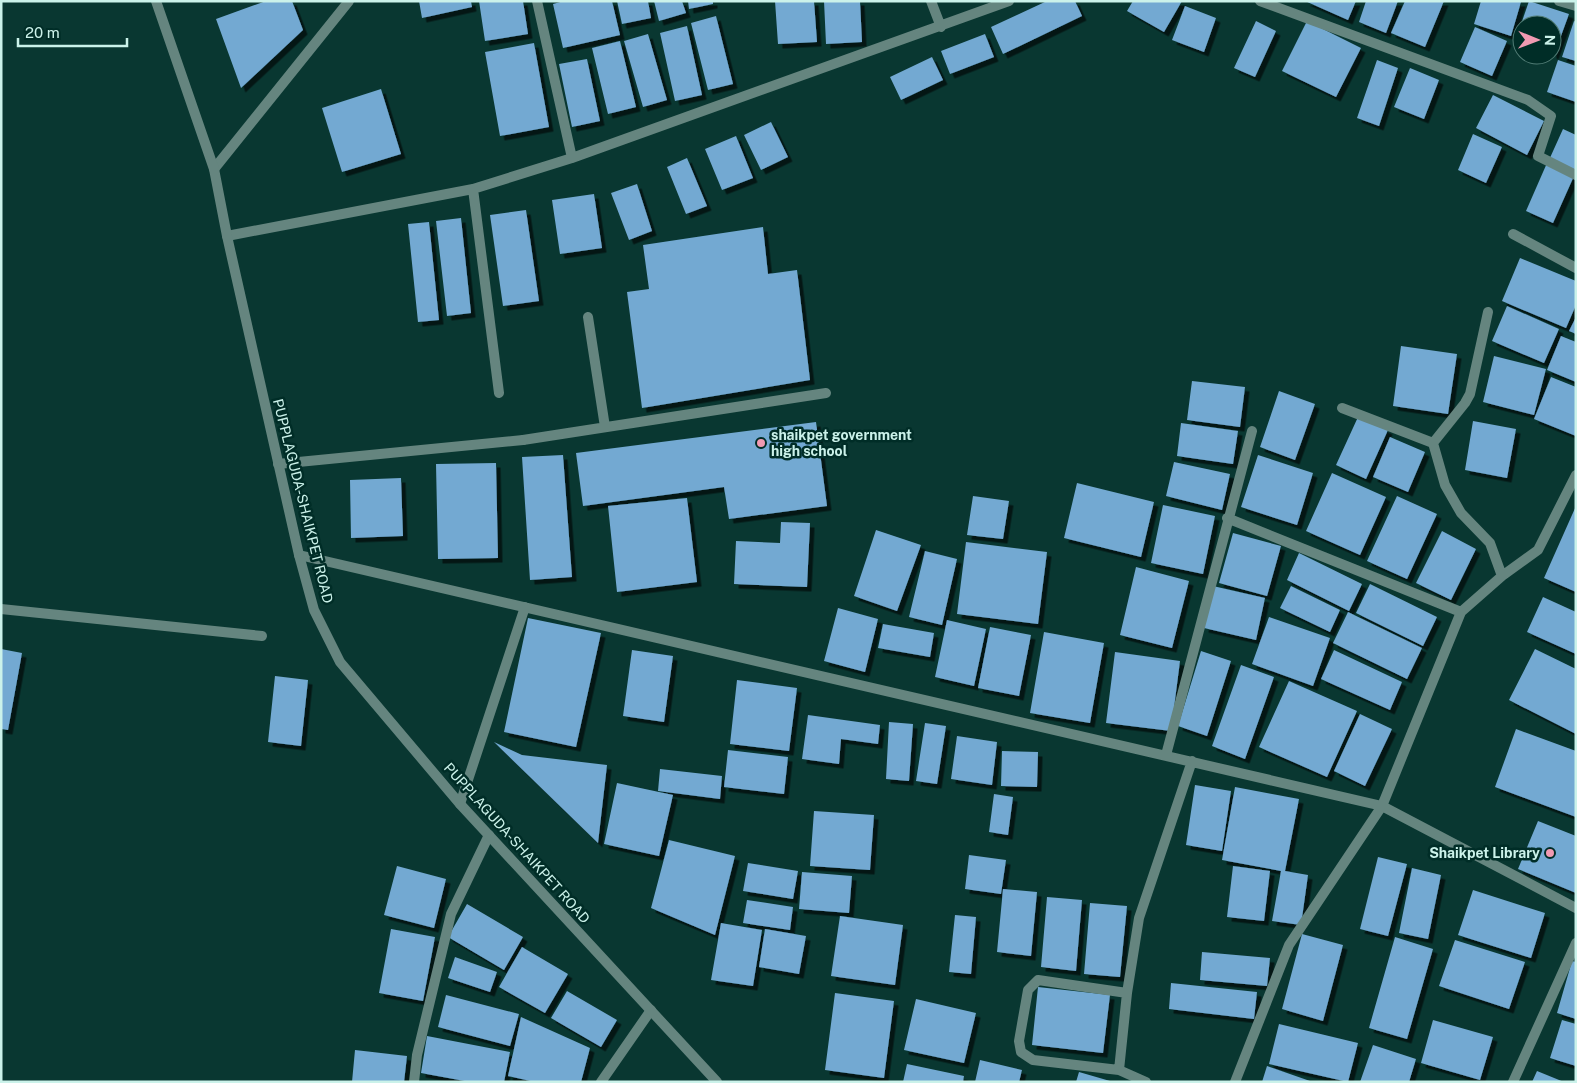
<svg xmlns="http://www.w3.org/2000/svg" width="1577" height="1083" font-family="'Public Sans',sans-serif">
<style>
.building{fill:#73a9d2;filter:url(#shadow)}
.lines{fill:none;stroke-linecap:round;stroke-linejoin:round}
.service{stroke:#65857f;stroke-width:10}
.minor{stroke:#65857f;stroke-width:10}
.tertiary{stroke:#65857f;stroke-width:10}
.poi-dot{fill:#f19ab2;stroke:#002d27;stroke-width:2}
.labels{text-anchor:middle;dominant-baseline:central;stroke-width:5;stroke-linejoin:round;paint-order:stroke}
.poi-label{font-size:14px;font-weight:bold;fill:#cbf2ea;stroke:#002d27;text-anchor:start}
.street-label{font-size:14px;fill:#cbf2ea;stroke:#002d27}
</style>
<defs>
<filter id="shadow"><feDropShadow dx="4.5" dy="4.5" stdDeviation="0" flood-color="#0009"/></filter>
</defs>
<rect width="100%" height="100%" fill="#093731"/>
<path class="building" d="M266,1H292L303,30L241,88L216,19Z
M419,1H471L472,7L422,18Z
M479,1H523L528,34L485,41Z
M564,1H612L620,35L563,48L553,4Z
M617,1H648L651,18L622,24Z
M654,1H682L686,13L659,21Z
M688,1H713V4L689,9Z
M775,1H814L817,42L778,44Z
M824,1H860L862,42L826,44Z
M1047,1H1075L1082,16L1003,54L991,27Z
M1133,1H1182L1164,32L1127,11Z
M1305,1H1356L1348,20Z
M1366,1H1398L1386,33L1359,22Z
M1405,1H1444L1425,47L1391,33Z
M1481,1L1521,2L1511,36L1474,24Z
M1529,1L1569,14L1554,55L1552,54V25H1522V44L1515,42Z
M1185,6L1216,18L1204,52L1172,40Z
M716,16L733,84L708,90L691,23Z
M1256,21L1276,31L1255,77L1234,68Z
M1307,21L1361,48L1336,97L1282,71Z
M1574,21L1576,22V61L1562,57Z
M687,26L702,95L675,101L660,33Z
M1475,27L1507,41L1492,76L1460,62Z
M648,34L667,100L643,107L624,41Z
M985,34L994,57L950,74L941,51Z
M620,41L636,107L608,114L592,48Z
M534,43L549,127L500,136L485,52Z
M932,57L943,80L901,100L890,77Z
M587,59L600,121L572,127L559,64Z
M1377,60L1398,68L1379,126L1357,118Z
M1558,60L1576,66V102L1547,92Z
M1410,68L1439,80L1424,119L1394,107Z
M381,89L401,154L342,172L322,108Z
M1493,95L1544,121L1527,155L1476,128Z
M771,122L788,157L761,170L744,135Z
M1563,129L1576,135V173L1549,160Z
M1473,134L1502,147L1486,183L1458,170Z
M736,136L753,178L722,190L705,149Z
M687,158L707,206L686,214L667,167Z
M1547,163L1574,176L1553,223L1526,211Z
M637,184L652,231L629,240L611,193Z
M594,194L602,248L560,254L552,200Z
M526,210L539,301L503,306L490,215Z
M461,218L471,313L447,316L436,221Z
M429,222L439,320L418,322L408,224Z
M763,227L768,274L797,270L810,380L642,408L627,292L649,289L643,245Z
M1520,258L1576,281V305L1566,328L1502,301Z
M1507,306L1559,329L1544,363L1492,341Z
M1576,317V334L1569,331Z
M1561,336L1576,342V382L1547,370Z
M1401,346L1457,354L1448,414L1393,406Z
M1494,356L1546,369L1534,415L1483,402Z
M1551,377L1576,387V436L1534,419Z
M1192,381L1245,387L1240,427L1187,420Z
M1279,391L1315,404L1295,460L1260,447Z
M1358,417L1388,430L1366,479L1336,465Z
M1473,421L1516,429L1507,478L1465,470Z
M816,422L827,506L729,519L724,487L583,506L576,453Z
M1181,423L1238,431L1233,464L1177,456Z
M1390,437L1425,452L1408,492L1373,477Z
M563,455L572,577L530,580L522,457Z
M1258,455L1313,473L1297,525L1241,507Z
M1174,462L1230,474L1222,510L1166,496Z
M496,463L498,558L438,559L436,464Z
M1332,473L1386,497L1360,555L1306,531Z
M401,478L403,536L351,538L350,480Z
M1077,483L1154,502L1141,557L1064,538Z
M973,496L1009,501L1003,539L967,535Z
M1397,496L1437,514L1407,579L1367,561Z
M687,498L697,582L617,592L608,506Z
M1163,505L1215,516L1203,574L1151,563Z
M1576,506V592L1544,578Z
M781,522L810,523L807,587L734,584L736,541L780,543Z
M876,530L921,545L897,611L854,596Z
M1442,531L1476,549L1451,600L1416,583Z
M1233,533L1281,546L1267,596L1219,583Z
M966,542L1047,552L1038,624L957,614Z
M925,551L957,559L942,625L909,617Z
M1299,553L1362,584L1349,611L1287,580Z
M1136,567L1189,581L1172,648L1120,635Z
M1370,584L1437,617L1423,646L1356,613Z
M1213,586L1265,598L1256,640L1204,628Z
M1291,586L1340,610L1330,632L1280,608Z
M1543,597L1576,612V654L1527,632Z
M838,608L878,619L865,672L824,661Z
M1348,612L1422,648L1407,679L1333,643Z
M1269,617L1330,638L1313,686L1252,664Z
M528,618L601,633L576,747L504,732Z
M947,620L986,629L974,686L935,677Z
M883,624L934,633L930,657L878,648Z
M990,627L1031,635L1019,696L978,688Z
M1044,632L1104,643L1090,723L1030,713Z
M1,649L22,653L8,730L1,729Z
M1535,649L1576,669V734L1509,700Z
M632,650L673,656L664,722L623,716Z
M1334,650L1402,682L1390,710L1321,679Z
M1201,651L1231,661L1207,736L1178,726Z
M1115,652L1180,661L1171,731L1106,723Z
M1241,665L1274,677L1245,759L1212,746Z
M275,676L308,680L301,746L268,742Z
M737,680L797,688L789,751L730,744Z
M1289,681L1357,711L1327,777L1259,747Z
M1360,714L1392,729L1365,786L1334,771Z
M808,715L880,725L878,744L841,739L839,764L802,759Z
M889,722L913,724L909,781L886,779Z
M925,723L946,726L937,784L916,781Z
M1516,729L1576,751V817L1495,787Z
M957,736L997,742L992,785L951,779Z
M494,742L522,755L607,765L598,843Z
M728,750L788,757L784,794L724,787Z
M1002,751L1038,752L1037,787L1001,786Z
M660,769L722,776L720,799L658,791Z
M617,783L673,795L659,856L604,844Z
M1195,785L1231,791L1222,851L1186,845Z
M1235,787L1299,799L1285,871L1308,875L1301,925L1272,921L1281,871L1222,860Z
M994,794L1013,797L1008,835L989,832Z
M814,811L874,815L870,870L810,866Z
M1538,821L1576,836V893L1518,869Z
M669,840L735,856L715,935L651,908Z
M969,855L1006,860L1001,894L965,889Z
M1378,857L1407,864L1388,936L1360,929Z
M748,863L798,871L793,899L743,891Z
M397,866L446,879L434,928L384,915Z
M1233,866L1270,871L1264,921L1227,917Z
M1412,868L1441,875L1428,939L1399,933Z
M802,872L852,876L849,913L799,909Z
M1003,889L1037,892L1031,956L997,952Z
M1473,890L1545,913L1531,958L1458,935Z
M1047,897L1082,900L1076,971L1041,967Z
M747,900L793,907L790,930L743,923Z
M1090,903L1127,906L1120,977L1084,974Z
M467,904L523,937L504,970L448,937Z
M955,915L976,917L971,974L949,972Z
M840,916L903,925L895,985L831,976Z
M721,923L762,930L753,986L711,980Z
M391,929L435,937L423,1001L379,993Z
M765,929L806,936L799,974L759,967Z
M1302,934L1343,945L1323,1021L1282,1009Z
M1395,937L1433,949L1407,1039L1369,1028Z
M1455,940L1525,962L1509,1009L1439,986Z
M522,947L568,974L545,1013L499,987Z
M1202,952L1270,958L1267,986L1200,980Z
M455,957L497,972L490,992L448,978Z
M1572,961L1576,962V1019L1557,1013Z
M1171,983L1257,992L1254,1019L1169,1009Z
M1038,987L1110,995L1103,1053L1032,1045Z
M567,991L617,1020L601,1047L551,1018Z
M835,993L894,1001L884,1078L825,1070Z
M446,995L519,1014L510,1046L438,1027Z
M916,999L976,1013L964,1063L904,1050Z
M521,1017L590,1048L581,1082H535L508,1076Z
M1433,1020L1493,1037L1480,1080L1421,1063Z
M1562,1020L1576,1024V1066L1550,1058Z
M1279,1024L1358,1043L1348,1082L1269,1064Z
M427,1036L510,1052L504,1082H470L421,1073Z
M1373,1045L1416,1059L1409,1082H1360Z
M355,1050L407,1056L404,1082H352Z
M980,1060L1022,1070L1019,1082H975Z
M907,1064L964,1076L963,1082H903Z
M1267,1066L1310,1081V1082H1262Z
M1537,1071L1564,1082H1532Z
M1079,1072L1110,1081V1082H1076Z"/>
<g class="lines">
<path class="service" d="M588,317L605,427
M523,440L826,393"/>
<path class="minor" d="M537,1L572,158
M931,1L941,27
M1260,1L1528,100L1551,116L1538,156L1576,175
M1559,1L1576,6
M214,169L349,1
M473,189L499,393
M1513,234L1576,268
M227,236L473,189L572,158L1009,1
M1342,408L1433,443
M1433,443L1445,485L1461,513L1490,543L1502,576
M1433,443L1465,403L1470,394L1488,312
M278,464L523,440
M1227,518L1461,612
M299,555L1382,806L1576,908
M1,609L262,636
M1166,755L1252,431
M460,804L525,607
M1119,1070L1033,1060L1021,1052L1019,1041L1028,990L1038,980L1127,993
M414,1082L417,1055L451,914L489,835
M601,1082L651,1010
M1146,1082L1119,1070L1127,993L1139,918L1192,761
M1235,1082L1289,945L1382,806L1461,612L1502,576L1538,550L1576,475
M1513,1082L1576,943"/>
<path class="tertiary" d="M156,1L214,169L227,236L299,555L314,610L340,662L460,804L717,1082"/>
</g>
<g class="poi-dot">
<circle cx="761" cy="443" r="5"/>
<circle cx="1550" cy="853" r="5"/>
</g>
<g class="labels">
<g class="poi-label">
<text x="771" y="435">shaikpet government<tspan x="771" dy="16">high school</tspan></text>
<text x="1540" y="853" text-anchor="end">Shaikpet Library</text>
</g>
<g class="street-label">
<text transform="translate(303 501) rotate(76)">PUPPLAGUDA-SHAIKPET ROAD</text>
<text transform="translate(517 843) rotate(48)">PUPPLAGUDA-SHAIKPET ROAD</text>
</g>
</g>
<rect width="1577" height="1083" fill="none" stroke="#cbf2ea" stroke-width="5"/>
<g transform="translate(1537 40) rotate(91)"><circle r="24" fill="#002d27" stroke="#517c75"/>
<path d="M0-4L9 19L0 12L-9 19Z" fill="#f19ab2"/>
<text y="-8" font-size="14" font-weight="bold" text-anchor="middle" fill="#cbf2ea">N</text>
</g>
<path d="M18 38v8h109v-8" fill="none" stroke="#cbf2ea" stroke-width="2.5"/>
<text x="25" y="38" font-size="15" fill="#cbf2ea" stroke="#002d27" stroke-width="4" paint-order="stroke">20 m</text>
</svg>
